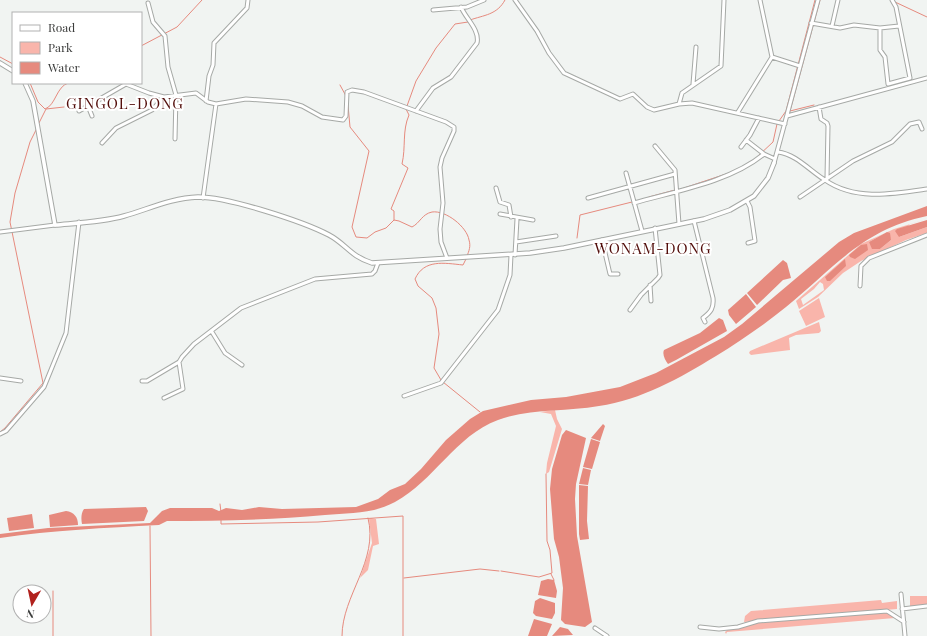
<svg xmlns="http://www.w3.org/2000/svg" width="927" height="636" font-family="'Playfair Display',serif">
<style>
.green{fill:#f9b5ab;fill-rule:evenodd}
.water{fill:#e68a7e}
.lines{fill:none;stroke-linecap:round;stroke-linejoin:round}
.stream{stroke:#e68a7e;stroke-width:1}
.minor-casing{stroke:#a6a9a6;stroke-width:5}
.major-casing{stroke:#a6a9a6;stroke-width:5.5}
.minor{stroke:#fff;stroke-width:3}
.major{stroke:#fff;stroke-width:3.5}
.labels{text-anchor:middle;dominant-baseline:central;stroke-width:4;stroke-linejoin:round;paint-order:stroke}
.quarter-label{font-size:15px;letter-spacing:1px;fill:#510c09;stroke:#fff}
</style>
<rect width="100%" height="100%" fill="#f1f4f2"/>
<path class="green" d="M927,219L910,224L899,237L927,227V233L906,240L861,261L843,273L818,297L799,309L796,301L861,244L894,229ZM887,232L891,240L880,249L869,242ZM820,282L823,284L824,290L803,305L801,299L814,289Z
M819,298L825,317L806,326L799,311Z
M819,322L821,331L819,333L796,335L789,338L790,350L751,355L749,353L750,351Z
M555,410L557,419L562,429L549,472L546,474L547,463L556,426L551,414L540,412Z
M371,518L376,519L379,544L373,546L368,570L360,578L372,543L369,519Z
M910,596H927V606L910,607Z
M881,600L882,603L897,601V609L744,622L745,616L751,611Z
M887,612L895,618L727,632L726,634L725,632L728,629L759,623Z"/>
<path class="water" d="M927,206V216C863,229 834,268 786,307C764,325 740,341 716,356C680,378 641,400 599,406C565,412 531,408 498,420C455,436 434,481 395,502C373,514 349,513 325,515C272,520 219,521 167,521L159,525C105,528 53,530 0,538V534L48,528L150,523L162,511L170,508H212L219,511L226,508L242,510L259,507L282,509L356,507L378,499L390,490L405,484L421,469L446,440L470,419L483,411L531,400L566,397L620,387L656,373L724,337L742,324L839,242L854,233Z
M927,220V227L899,237L895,231L897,229Z
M887,232L890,233L891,240L880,249H872L869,242Z
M867,244L868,250L855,259L850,257L849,255L861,245Z
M845,259L846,266L830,281H827L825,277Z
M783,260L787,263L791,278L783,280L757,305L747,293Z
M746,294L756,307L736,324L729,315L728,310Z
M719,318L723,320L727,331L676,360L668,364C665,360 662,354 664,350L700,333Z
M603,424L605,426L600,441L591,438Z
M566,430L586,438L576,484L575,499L577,536L592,622L585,627L565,624L561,620L563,588L559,557L554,539L550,489L552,469L562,435Z
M591,439L600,442L592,469L583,467Z
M583,468L591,470L588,485L579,484Z
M579,485L588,486L587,521L589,539L580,540L579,534Z
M146,507L148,511L144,521L82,524C81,519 81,513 84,509Z
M66,511C74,512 78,517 78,525L50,527L49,515Z
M32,514L34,528L9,531L7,518Z
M548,579L554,580L557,591L556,598L538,595L541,581Z
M540,598L555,603V613L552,619L536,616L533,613L535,601Z
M534,619L552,624L547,636H528Z
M560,627L568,629L573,635L552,636Z"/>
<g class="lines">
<path class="stream" d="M895,2L927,17
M470,20C484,15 497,15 505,0
M141,46L177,27L202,0
M0,57L13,64
M30,83L38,102L45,109C56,105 56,87 68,83
M340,85L346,96
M348,105L350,127L369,151L352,227L356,237L367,238L375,232L386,228L394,220L399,221L412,227C420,223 422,214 432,212C446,210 467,227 469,240C471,246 469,251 467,256
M814,105L790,111L820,0
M407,106L416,81L436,48L455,24L468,22
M779,121L786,111L815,0
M39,123L46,109L64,107
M758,156L773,142L777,124
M678,190L726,174
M649,197L675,190
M394,220V211L391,209L408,168L402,164C406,147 402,131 409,115L406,109
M577,238L580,215L632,202
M441,380L434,368L439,334L436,308L432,298L418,286L415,279C424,259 444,263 463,265L466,259
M443,382L480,412
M0,432L5,428L43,383L10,222L15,193L30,142L37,128
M220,504L221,512
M221,519V524L318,522L403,516V636
M150,526L151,636
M501,571L539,577L552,573L550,550L547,541L546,474
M551,574L554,580
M404,578L480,569L499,571
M53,636V591
M342,636C342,595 379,561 368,518"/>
<defs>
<path id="minor" d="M515,0L537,31L549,53L564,73L620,99L633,94L647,107L654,110L679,104L692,103L785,124
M148,3L153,22L165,36L168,67L176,95L175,139
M433,10L467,7L484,0
M811,23L840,28L854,25L880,28L899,26
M832,26L838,0
M880,28V50L885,57L888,84L910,78L896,7L892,0
M772,57L800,66
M693,84L696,47
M206,101L209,76L213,65L214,43L247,8L248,0
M679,104L682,93L721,66L724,0
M88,106L92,116
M819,107L821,119L827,123L828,126L827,178
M79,111L126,84L149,93L164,97
M416,111L433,88L451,77L477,43C480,30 466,19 461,7
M738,112L772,57L760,0
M787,116L927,78
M746,140L764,154L775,159
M102,143L116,128L152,110L164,97L196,93L208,102L216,104L246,99L288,102L302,106L322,117L343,120L346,116L347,92L352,90L364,92L446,122L454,127V131L442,158L440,167L443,203L440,229L441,242L447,258
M655,146L675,170L679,224
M741,147L750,135L759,118
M778,152C796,154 810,171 825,180C855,201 893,194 927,189
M774,163L818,0
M626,173L642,231
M496,188L500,202L509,205L511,217
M800,197L853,161L892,142L910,124L919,122L922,129
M203,198L216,104
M588,198L675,174
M747,201L750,207L755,241L748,243
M634,203C676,191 730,182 764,154
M500,214L533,220
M694,221L713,298C714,308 711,312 703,318L705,322
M0,232L55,225
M602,240L610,274H618
M516,242L556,236
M515,255L517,219
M650,285L651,301
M860,286L861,266L869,258L927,235
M630,310L641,295L658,278L660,275L655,228
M212,332L225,353L242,365
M0,378L21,381
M142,381H147L179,362L182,357L194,344L241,308L315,279L372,274L375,271L378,263
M404,396L441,383L498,310L510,275L511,255
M164,398L183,389L179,362
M0,434L6,431L44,387L66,333L79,222
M901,594L905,636
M902,609L927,606
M700,627L719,629L738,627L758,621L887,611L904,622
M595,628L607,636"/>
<path id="major" d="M0,63L13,71
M25,83L33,101L55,225C77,223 103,222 124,216C149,209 171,198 198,197C228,197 302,221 329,235C346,244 350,256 372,263L530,253L564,248L704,219L730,210L754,196L768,178L774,163"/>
</defs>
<use href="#minor" class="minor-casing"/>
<use href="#major" class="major-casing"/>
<use href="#minor" class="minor"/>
<use href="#major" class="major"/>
</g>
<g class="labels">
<g class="quarter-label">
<text x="125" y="103">GINGOL-DONG</text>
<text x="653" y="248">WONAM-DONG</text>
</g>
</g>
<rect x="12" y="12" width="130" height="72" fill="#ffffff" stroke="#b1b1b1"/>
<rect x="20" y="25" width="20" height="6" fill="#ffffff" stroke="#b1b1b1"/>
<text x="48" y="32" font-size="12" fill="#3c3d3c">Road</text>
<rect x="20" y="42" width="20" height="12" fill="#f9b5ab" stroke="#b1b1b1"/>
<text x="48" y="52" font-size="12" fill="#3c3d3c">Park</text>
<rect x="20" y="62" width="20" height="12" fill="#e68a7e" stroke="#b1b1b1"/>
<text x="48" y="72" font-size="12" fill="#3c3d3c">Water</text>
<g transform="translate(32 604) rotate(189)"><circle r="19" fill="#ffffff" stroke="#b1b1b1"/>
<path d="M0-3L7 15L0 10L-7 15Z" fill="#b1211d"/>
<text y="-6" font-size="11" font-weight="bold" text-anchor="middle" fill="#3c3d3c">N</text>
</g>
</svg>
